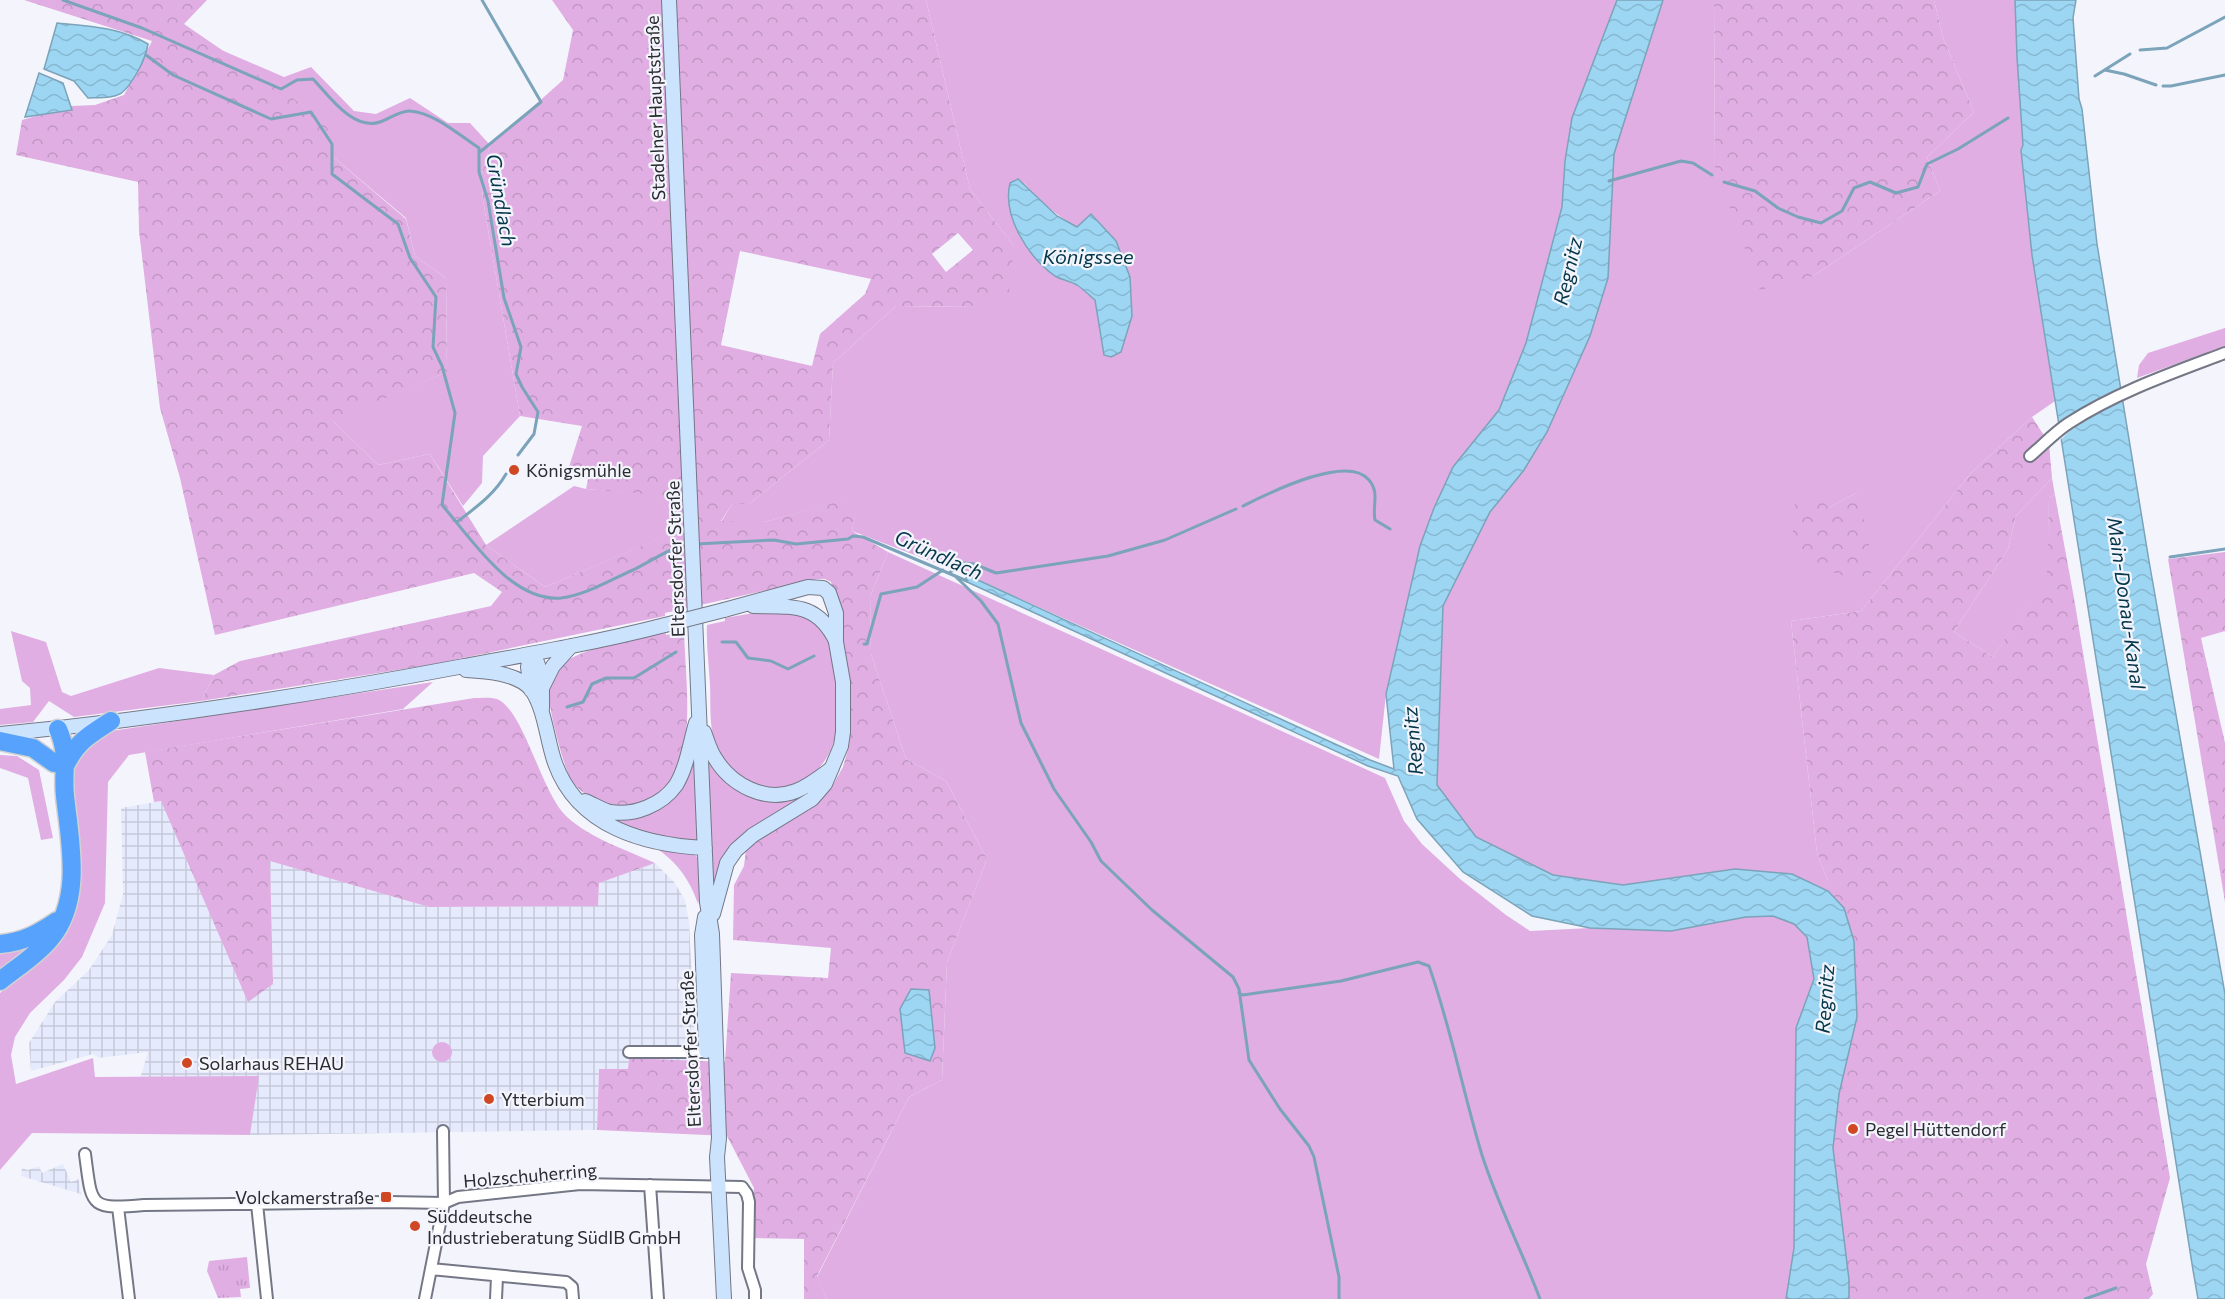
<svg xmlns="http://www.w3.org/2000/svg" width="2225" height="1299" font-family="Commissioner,sans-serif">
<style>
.industrial{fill:url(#industrial-grid)}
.grass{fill:#e0aee3;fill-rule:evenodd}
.forest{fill:url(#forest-crowns);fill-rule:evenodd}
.park{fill:url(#park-tufts)}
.water{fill:url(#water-waves);stroke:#7ba3b9;stroke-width:1.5}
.pier{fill:#f4f5fc}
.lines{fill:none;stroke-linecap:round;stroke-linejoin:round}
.stream{stroke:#7ba3b9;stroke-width:3}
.minor-casing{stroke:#747785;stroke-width:14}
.secondary-casing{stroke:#747785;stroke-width:16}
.motorway-casing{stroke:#d0d1d2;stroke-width:21}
.minor{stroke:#fff;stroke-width:10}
.secondary{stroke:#cce3fe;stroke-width:14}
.motorway{stroke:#56a2fc;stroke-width:18}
.secondary-bridge-casing{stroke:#747785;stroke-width:16;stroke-linecap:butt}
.secondary-bridge{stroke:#cce3fe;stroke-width:14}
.poi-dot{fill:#d04723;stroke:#f4f5fc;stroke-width:2}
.labels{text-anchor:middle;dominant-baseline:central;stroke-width:4.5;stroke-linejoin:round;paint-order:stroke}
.street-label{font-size:18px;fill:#2b2c32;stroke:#f4f5fc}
.poi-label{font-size:18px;fill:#2b2c32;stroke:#f4f5fc;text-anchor:start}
.water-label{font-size:20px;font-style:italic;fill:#05374a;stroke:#f4f5fc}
</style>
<defs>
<pattern id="industrial-grid" width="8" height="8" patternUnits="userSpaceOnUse" patternTransform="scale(1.5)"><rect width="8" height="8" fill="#e6eafd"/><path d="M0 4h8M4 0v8" fill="none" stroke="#c5c9d9"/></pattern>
<pattern id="forest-crowns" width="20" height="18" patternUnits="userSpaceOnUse" patternTransform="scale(1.5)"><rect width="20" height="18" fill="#e0aee3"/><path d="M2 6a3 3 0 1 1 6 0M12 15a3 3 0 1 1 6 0" fill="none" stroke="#c096c3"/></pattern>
<pattern id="park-tufts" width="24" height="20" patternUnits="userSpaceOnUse" patternTransform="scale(1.5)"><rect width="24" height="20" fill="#e0aee3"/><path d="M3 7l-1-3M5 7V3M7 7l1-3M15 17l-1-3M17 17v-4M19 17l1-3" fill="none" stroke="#c096c3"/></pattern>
<pattern id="water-waves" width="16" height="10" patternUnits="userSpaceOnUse" patternTransform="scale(1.5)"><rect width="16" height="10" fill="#9dd6f3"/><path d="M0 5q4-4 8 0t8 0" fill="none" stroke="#87b8d1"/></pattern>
</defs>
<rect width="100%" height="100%" fill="#f4f5fc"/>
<path class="industrial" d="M161,801L273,983L270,860L429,907L598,906L599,883L655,863L674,882L685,900L689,922L696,1061L629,1058L628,1069H599L597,1130L250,1135L258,1076L140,1078L148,1052L99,1058L93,1054L31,1071L29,1043L55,1002L89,970L112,935L123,894L121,808Z
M63,1164L71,1182L78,1179L79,1181L81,1194L21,1176L22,1168L28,1170L39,1166L42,1173Z"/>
<path class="grass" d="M926,0H1617L1572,118L1565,161L1562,207L1526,343L1499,410L1453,467L1434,508L1420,546L1386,694L1379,759L967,575L852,531L858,497L764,522H721L732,504H749L829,440L833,363L896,306L975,307L1014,246L970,189ZM1024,183C1040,201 1055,215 1077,227L1091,214L1104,355L1095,300L1078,286L1055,276Z
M1663,0H1714L1715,167L1813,276L1940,191L1927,157L1974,112L1943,38L1934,0H2015L2017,56L2023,145L2021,150L2032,255L2055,401L2032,417L1971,473L1861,611L1791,621L1817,853L1828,881V891L1792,874L1735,869L1623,885L1553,875L1476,837L1437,785L1443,606L1490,512L1524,470L1608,278L1614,154ZM1858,492L1792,544L1830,507Z
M219,49L284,77L311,67L354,111L376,114L410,98L448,123H470L490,145L481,177L483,200L520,416L483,456L482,483L463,506L430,454L378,465L332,420L447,372L446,278L415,256L406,218L331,155L332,126Z
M2225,328V346L2137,378L2139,365L2148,353Z
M2052,478L2055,495L2049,498L2048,574L1993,657L1954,632L2008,549L2016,516Z
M574,486L586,489L657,494L673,520L671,534L545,587L486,545Z
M888,552L1385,778L1404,821L1422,844L1460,879L1506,915L1530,931L1590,928L1671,931L1746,917L1773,916L1794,924L1807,937L1814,979L1796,1028L1794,1248L1786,1299H827L817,1277L909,1097L942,1080L947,962L987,859L946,781L906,759L871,654L870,597Z
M800,612L828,632C834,664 842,699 836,732C826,792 754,809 721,756C708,736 711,708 710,685C709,665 706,645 707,625L725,621V618L753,613Z
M11,631L46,642L62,692L71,696L159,668L214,675L201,701L74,717L49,701L33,722L0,725V709L31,705L30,688L22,681Z
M433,682L403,709L129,755L108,782L105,903L82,957L64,980L30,1013L15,1037L11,1055L16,1084L93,1058L95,1077L259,1076L250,1135L32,1133L0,1170V993L46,956L67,933L78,881L69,782L74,754L105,732Z
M693,748L699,841H665L611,820Z
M0,755L17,756L39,770L53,838L41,840L28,778L0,768Z
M707,755L740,790L814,786L806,797L752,830L714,899Z
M656,848L690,851L697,857L701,893L698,904C690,880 677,862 656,848Z
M48,931L0,976V950Z
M432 1052a10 10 0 1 1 20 0a10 10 0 1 1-20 0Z"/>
<path class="forest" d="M24,0H207L184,24L333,126L331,155L406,219L415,256L446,278L447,372L333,421L378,465L430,454L486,545L545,587L670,534L673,520L657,495L586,489L588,479L568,470L582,426L520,416L483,200L481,177L490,145L563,80L573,30L552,0H926L970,189L1014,246L1009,292L975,307L896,306L833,363L829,440L749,504H732L721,521L764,522L859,496L852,531L888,552L870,597L871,654L906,759L946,781L987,859L947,962L942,1080L909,1097L817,1276L827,1299H804V1239L751,1238L754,1188L727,1136L597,1130L599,1069H628L629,1058L725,1062L731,973L828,978L831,948L733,940L734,885L744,866L746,849L823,797L834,783L843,767L849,746L851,719L840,617L831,582L825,579H816L665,613V616L429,665L201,701L214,675L240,661L491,606L502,592L474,573L215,635L180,478L160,408L139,231L138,182L16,155L22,120L72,106L95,105L124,95L152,41ZM958,233L973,250L946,272L932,254ZM740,251L871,279L865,294L820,334L812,366L721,345Z
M1714,0H1934L1943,38L1974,112L1927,157L1940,191L1813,276L1760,290L1715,167Z
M2032,417L2049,443L2052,478L2016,516L2008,549L1954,632L1993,657L2047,574L2049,498L2055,495L2074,598L2170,1178L2146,1264L2153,1294L2149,1299H1849V1280L1833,1148L1839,1094L1857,1017L1854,941L1844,908L1828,891V881L1817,853L1791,621L1861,611L1971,473Z
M1858,492L1874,569L1863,582L1807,564L1792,544L1795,501L1807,494L1830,507Z
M2225,552V631L2201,638L2225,743V902L2168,559Z
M684,631C685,673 694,732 677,771C660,811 608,817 578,788C574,784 570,778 568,773C562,759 548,707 549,693C550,682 555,673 562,665C577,648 642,638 666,633V635Z
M474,698C481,698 491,697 497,699C524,710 541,792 566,816C591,839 625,849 655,863L599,883L598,906L429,907L270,861L273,984L248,1002L161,801L154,802L145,752Z"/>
<path class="park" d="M247,1257L250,1288L240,1289L241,1297L218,1298L207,1271L209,1261Z"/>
<path class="water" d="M1617,0H1663L1614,154L1608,278L1590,336L1547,432L1524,470L1490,512L1443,606L1437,785L1476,837L1553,875L1623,885L1735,869L1792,874L1828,891L1844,908L1854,941L1857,1017L1839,1094L1833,1148L1849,1280V1299H1786L1794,1248L1796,1028L1814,979L1807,937L1794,924L1773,916L1746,917L1671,931L1590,928L1532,916L1463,872L1417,819L1398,776L1368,766L965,581L967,575L1370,760L1394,769L1386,694L1420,546L1434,508L1453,467L1499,410L1526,343L1562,207L1565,161L1572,118Z
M2015,0H2076L2073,18L2079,99L2082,109L2097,244L2149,561L2225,994V1299H2198L2193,1270L2032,255L2021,150L2023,145L2017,57Z
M57,23C89,26 120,27 148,44C146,55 143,62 138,71C122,99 119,97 88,98L74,81L44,69Z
M39,73L63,83L72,110L25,117Z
M1018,179L1057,216L1077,227L1091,214L1116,241L1130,277L1132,316L1121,352L1111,357L1104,355L1095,300C1089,295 1083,289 1077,285C1070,281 1062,280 1055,276C1028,257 1002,216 1010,183Z
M911,989L929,990L935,1048L930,1061L905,1053L900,1009Z"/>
<path class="pier" d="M2124,387L2126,399L2106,407L2070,431L2059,441L2056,425L2066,417Z"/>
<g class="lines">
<path class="stream" d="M63,0L142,28L281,89L297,80L313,79C329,96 353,131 380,122C389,119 401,110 410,111C435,113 459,135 479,148V172L488,201L504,298L521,347L516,374L522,387L538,412L534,434L518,455
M2140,50L2167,48L2225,17
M146,55L173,75L271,119L311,112L332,144V174L398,224L410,258L436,297L433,347L442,366L455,413L442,505C471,538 511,602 561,598C586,595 610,580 633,570C648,563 673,546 687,545
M2105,70L2124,74L2156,85
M2095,76L2130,54
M2163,86H2171L2225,75
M480,152L541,102L482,0
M1609,181L1681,161L1693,163L1712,175
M1724,182L1755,191L1778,208L1798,217L1821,223L1842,211L1854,188L1870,182L1896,193L1918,187L1927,164L1958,149L2008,118
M1243,506C1267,494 1347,453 1369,480C1380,493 1372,506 1375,520L1390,529
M457,522C475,508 494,495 506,474
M696,544L774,540L796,544L848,539L853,536L863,537L967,581
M2170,557L2225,549
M949,573L963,563L974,564L996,573L1108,556L1165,540L1236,509
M956,577L981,601L998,624L1021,723L1054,789L1091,842L1101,861L1152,910L1233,977L1239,989L1249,1060L1280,1109L1309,1146L1314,1157L1339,1277V1299
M722,642H736L748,658L771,661L788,669L814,656
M864,644H867L881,594L917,587L943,570
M567,707L583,702L592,684L606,678H634L676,652
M1239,993L1243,995L1341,981L1418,962L1429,966C1451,1028 1463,1092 1482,1155C1498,1205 1522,1251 1540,1299
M2085,1299L2116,1288"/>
<defs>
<path id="minor" d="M2030,456C2043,445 2055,432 2069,423C2117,392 2172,373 2225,353
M629,1052H713
M85,1154C92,1206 88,1210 144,1205L389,1202L444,1203L458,1197L580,1184L742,1187L747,1194L749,1202L748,1268L755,1290V1299
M650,1185L658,1299
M257,1204L267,1299
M118,1207L129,1299
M431,1269L566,1282L572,1287L573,1299
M425,1299L444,1203L443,1131
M496,1299L497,1277"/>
<path id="secondary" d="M669,0L707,902L712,934L719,1138L717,1157L724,1299
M753,606C792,607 817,602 836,641
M531,654C544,666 542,692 542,709
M531,654L528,667L531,690
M466,670C486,671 517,673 531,689C545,708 547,741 555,763C578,827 645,845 705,848
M542,688L553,666L571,646
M704,732C707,740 710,751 715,758C731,785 765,803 796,791C809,786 820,777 832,768
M0,734C155,719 311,695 464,666C531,654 599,642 665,625
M585,801C593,804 602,810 610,812C634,816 662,805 676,785C687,767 690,743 696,723
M713,914L727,863L736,850L753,835L812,799L825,784L841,746L843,732V682L836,642V613L829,593L823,588L808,587L724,610
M705,917L702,935L706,1051"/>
<path id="motorway" d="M0,741L33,748L54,763
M66,764C78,741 89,735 111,721
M0,944C23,942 38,934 57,921
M0,981C16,968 36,956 50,939C83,900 70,842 65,796C62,769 70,757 58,729"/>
</defs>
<use href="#minor" class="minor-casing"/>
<use href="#secondary" class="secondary-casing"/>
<use href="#motorway" class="motorway-casing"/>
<use href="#minor" class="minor"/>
<use href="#secondary" class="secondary"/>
<use href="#motorway" class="motorway"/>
<defs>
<path id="secondary-bridge" d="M665,625L724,610"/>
</defs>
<use href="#secondary-bridge" class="secondary-bridge-casing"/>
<use href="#secondary-bridge" class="secondary-bridge"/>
</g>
<g class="poi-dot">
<circle cx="514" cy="470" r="6"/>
<circle cx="187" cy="1063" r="6"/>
<circle cx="489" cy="1099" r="6"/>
<circle cx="1853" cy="1129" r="6"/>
<rect x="380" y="1191" width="12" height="12" rx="3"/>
<circle cx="415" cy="1226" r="6"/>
</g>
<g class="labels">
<g class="street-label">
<text transform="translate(655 108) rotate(-92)">Stadelner Hauptstraße</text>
<text transform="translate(675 559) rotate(-92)">Eltersdorfer Straße</text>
<text transform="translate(690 1049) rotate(-93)">Eltersdorfer Straße</text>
<text transform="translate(530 1175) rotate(-5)">Holzschuherring</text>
</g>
<g class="poi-label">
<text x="526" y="470">Königsmühle</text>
<text x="199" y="1063">Solarhaus REHAU</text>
<text x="501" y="1099">Ytterbium</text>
<text x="1865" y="1129">Pegel Hüttendorf</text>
<text x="374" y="1197" text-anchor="end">Volckamerstraße</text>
<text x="427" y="1216">Süddeutsche<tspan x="427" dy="21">Industrieberatung SüdIB GmbH</tspan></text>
</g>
<g class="water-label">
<text transform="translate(502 200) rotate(80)">Gründlach</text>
<text x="1088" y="256">Königssee</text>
<text transform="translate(1567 271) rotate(-77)">Regnitz</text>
<text transform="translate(939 554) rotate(24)">Gründlach</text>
<text transform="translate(2127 603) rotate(82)">Main-Donau-Kanal</text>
<text transform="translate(1412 741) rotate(-95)">Regnitz</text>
<text transform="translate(1824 999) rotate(-86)">Regnitz</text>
</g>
</g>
</svg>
